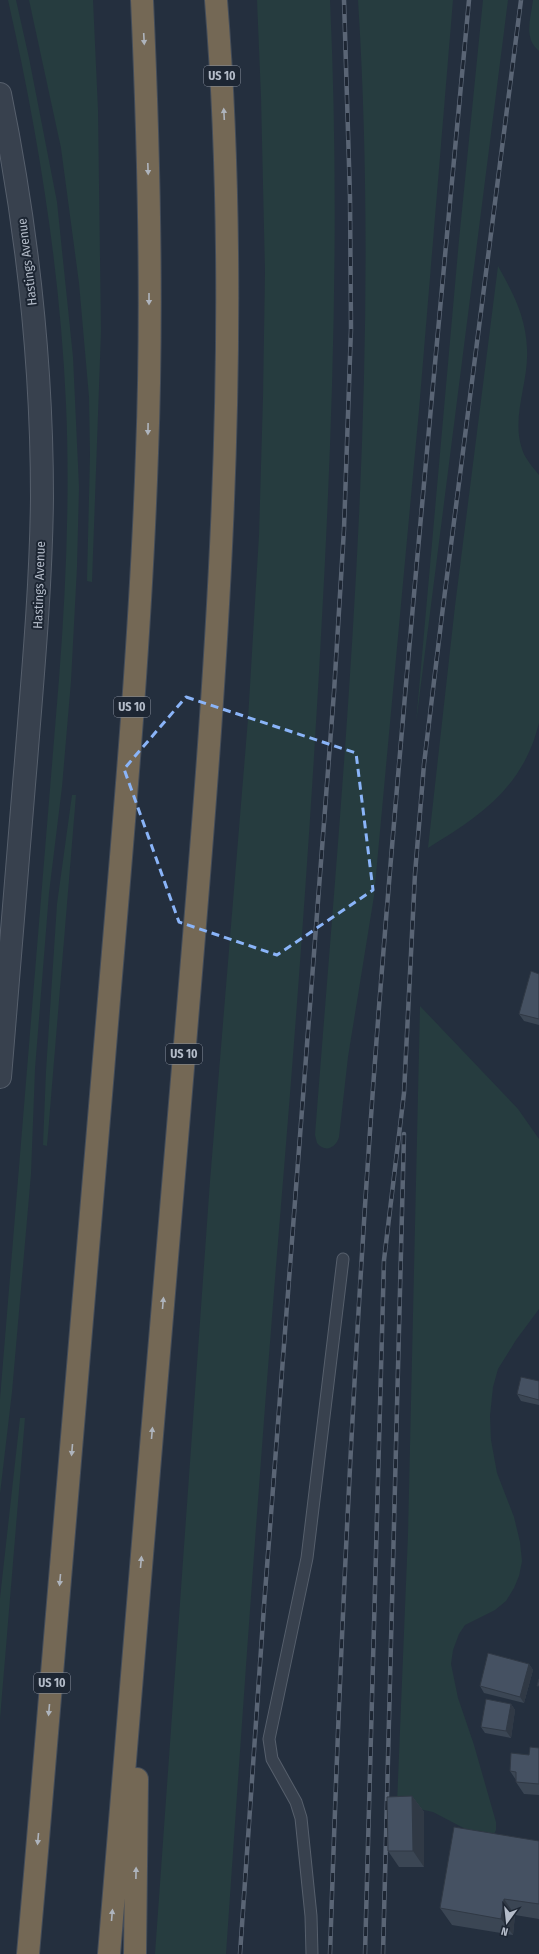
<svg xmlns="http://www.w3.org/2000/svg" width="539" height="1954" font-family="'Fira Sans Condensed',sans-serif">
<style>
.green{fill:#263c3f}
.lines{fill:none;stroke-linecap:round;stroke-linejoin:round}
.service-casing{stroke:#565f6c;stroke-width:13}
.tertiary-casing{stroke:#565f6c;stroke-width:24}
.motorway-casing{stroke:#434c59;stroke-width:24}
.service{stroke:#38414e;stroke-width:11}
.tertiary{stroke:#38414e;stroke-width:22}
.motorway{stroke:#746855;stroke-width:22}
.rail-casing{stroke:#5a6575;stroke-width:4.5}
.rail{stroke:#1d2633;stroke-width:3;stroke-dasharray:9;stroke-linecap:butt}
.wall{fill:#3b4654}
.shaded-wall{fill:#303945}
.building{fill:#455162;stroke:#303945}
.oneway{fill:#aeb4bd}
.marked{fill:none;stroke:#8ab4f8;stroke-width:3;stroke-dasharray:8 5;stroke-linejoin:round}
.labels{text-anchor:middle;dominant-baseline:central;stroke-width:4;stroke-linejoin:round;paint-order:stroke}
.shield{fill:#1d2633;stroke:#878f9c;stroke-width:1}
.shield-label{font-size:12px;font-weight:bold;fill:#b4bcc9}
.street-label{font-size:13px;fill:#b4bcc9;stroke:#1d2633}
</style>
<rect width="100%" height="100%" fill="#242f3e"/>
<path class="green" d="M8,0H16L29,58L57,202L73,357L79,487L77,567L71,681L62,787L49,893L35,1069L31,1174L12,1392L0,1494V1399L59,679C66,588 70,496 66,404C60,268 38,133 8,0Z
M29,0H93L98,110L101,331L92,582L87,581L90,455L89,397L79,283L61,148Z
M257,0H330C339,193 334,387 324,580C314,777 300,973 284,1169C262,1431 244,1692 226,1954H155L210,1181L248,719L259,535L263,397L265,272L261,97Z
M358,0H453L419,410L374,896L348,1057L339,1137C336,1148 325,1153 317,1143L315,1135C344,758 382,379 358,0Z
M483,0H508L416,723L459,240Z
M533,0H539V51C523,38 531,18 533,0Z
M498,266C513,293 526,317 527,349C529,382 511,417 522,449C525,459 533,467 539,475V723C523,787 482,815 428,848L455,606Z
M72,795H76L47,1146L43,1145L46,1071L57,904Z
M420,1006L518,1109L539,1139V1309L516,1340L498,1369L493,1387L490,1416L491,1440L497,1473L514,1517L520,1542L522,1561L519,1576L514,1588L506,1601L495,1610L465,1625L459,1634L453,1650L451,1664L458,1698L474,1745L496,1822V1830L494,1834H475L433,1812L397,1804L408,1534Z
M20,1418H25L0,1719V1598Z"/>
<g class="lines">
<defs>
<path id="service" d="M312,1954L311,1916L301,1818L296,1802L272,1759L269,1739L307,1558L343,1259"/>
<path id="tertiary" d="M0,94C27,227 42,363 42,498C41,586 33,673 26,761C17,866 9,971 0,1077"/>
<path id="motorway" d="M28,1954C54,1660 79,1366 103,1071C120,865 140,659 147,453C153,302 149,151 142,0
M109,1954C134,1647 160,1339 186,1032C215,689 244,344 216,0
M135,1954L137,1779"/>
</defs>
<use href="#service" class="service-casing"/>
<use href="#tertiary" class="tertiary-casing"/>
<use href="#motorway" class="motorway-casing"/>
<use href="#service" class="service"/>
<use href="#tertiary" class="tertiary"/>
<use href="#motorway" class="motorway"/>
<defs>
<path id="rail" d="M240,1954L264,1606L334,692L344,529L351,329L350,197L344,0
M330,1954C341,1613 357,1272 385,932C410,621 440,310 469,0
M365,1954L384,1260L404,1093L415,874L424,764L442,615L521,0
M383,1954L404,1134"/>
</defs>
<use href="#rail" class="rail-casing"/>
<use href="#rail" class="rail"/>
</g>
<path class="wall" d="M539,974V1025L524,1021L519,1014Z
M539,1381V1405L521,1401L517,1394Z
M529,1664L533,1670L524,1703L484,1693L480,1686Z
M511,1704L515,1710L511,1738L485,1733L481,1727Z
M539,1748V1795L524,1794L516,1782V1780L510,1771L529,1755Z
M412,1796L424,1812V1867H399L388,1851Z
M539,1841V1919L515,1915L513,1935L452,1925L440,1908Z"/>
<path class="shaded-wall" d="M529,1664L533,1670L524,1703L520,1697Z
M511,1704L515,1710L511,1738L506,1731Z
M412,1796L424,1812V1867L413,1851Z
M504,1899L515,1915L513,1935L501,1919Z"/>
<path class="building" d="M531,971L539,974V1019L519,1014Z
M521,1377L539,1381V1400L517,1394Z
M488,1653L529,1664L520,1697L480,1686Z
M539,1679V1686H537Z
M486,1699L511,1704L506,1731L481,1727Z
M530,1747L539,1748V1784L516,1782V1772L510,1771L511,1753L529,1755Z
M412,1796L413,1851H388L387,1797Z
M454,1827L539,1841V1904L504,1899L501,1919L440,1908Z"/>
<defs><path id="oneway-solid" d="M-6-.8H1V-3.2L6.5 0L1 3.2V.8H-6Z"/></defs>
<g class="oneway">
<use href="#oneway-solid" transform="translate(144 39) rotate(87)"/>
<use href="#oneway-solid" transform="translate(224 114) rotate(-93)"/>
<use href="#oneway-solid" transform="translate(148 169) rotate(88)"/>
<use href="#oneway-solid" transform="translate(149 299) rotate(90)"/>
<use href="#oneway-solid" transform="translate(148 429) rotate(91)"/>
<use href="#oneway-solid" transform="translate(163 1303) rotate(-85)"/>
<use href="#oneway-solid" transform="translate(152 1433) rotate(-85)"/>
<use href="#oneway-solid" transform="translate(72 1450) rotate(95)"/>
<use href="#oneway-solid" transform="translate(141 1562) rotate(-85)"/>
<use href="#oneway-solid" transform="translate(60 1580) rotate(95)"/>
<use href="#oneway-solid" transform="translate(49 1710) rotate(95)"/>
<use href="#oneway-solid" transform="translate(38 1839) rotate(95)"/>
<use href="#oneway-solid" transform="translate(136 1873) rotate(-89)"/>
<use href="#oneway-solid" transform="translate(112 1915) rotate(-85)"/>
</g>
<path class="marked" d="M186,697L356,753L373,890L277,955L179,922L124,769Z"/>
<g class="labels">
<g class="shield">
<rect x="204" y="66" width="36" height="20" rx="3"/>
<rect x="114" y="697" width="36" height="20" rx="3"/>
<rect x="166" y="1044" width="36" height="20" rx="3"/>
<rect x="34" y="1673" width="36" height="20" rx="3"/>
</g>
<g class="shield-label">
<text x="222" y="76">US 10</text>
<text x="132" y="707">US 10</text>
<text x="184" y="1054">US 10</text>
<text x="52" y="1683">US 10</text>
</g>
<g class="street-label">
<text transform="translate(27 262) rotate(-97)">Hastings Avenue</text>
<text transform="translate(39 585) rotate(-88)">Hastings Avenue</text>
</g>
</g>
<g transform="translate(507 1922) rotate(195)" stroke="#1d2633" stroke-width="3" paint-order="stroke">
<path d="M0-3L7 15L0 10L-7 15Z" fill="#b4bcc9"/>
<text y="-6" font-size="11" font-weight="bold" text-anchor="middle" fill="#b4bcc9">N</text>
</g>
</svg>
